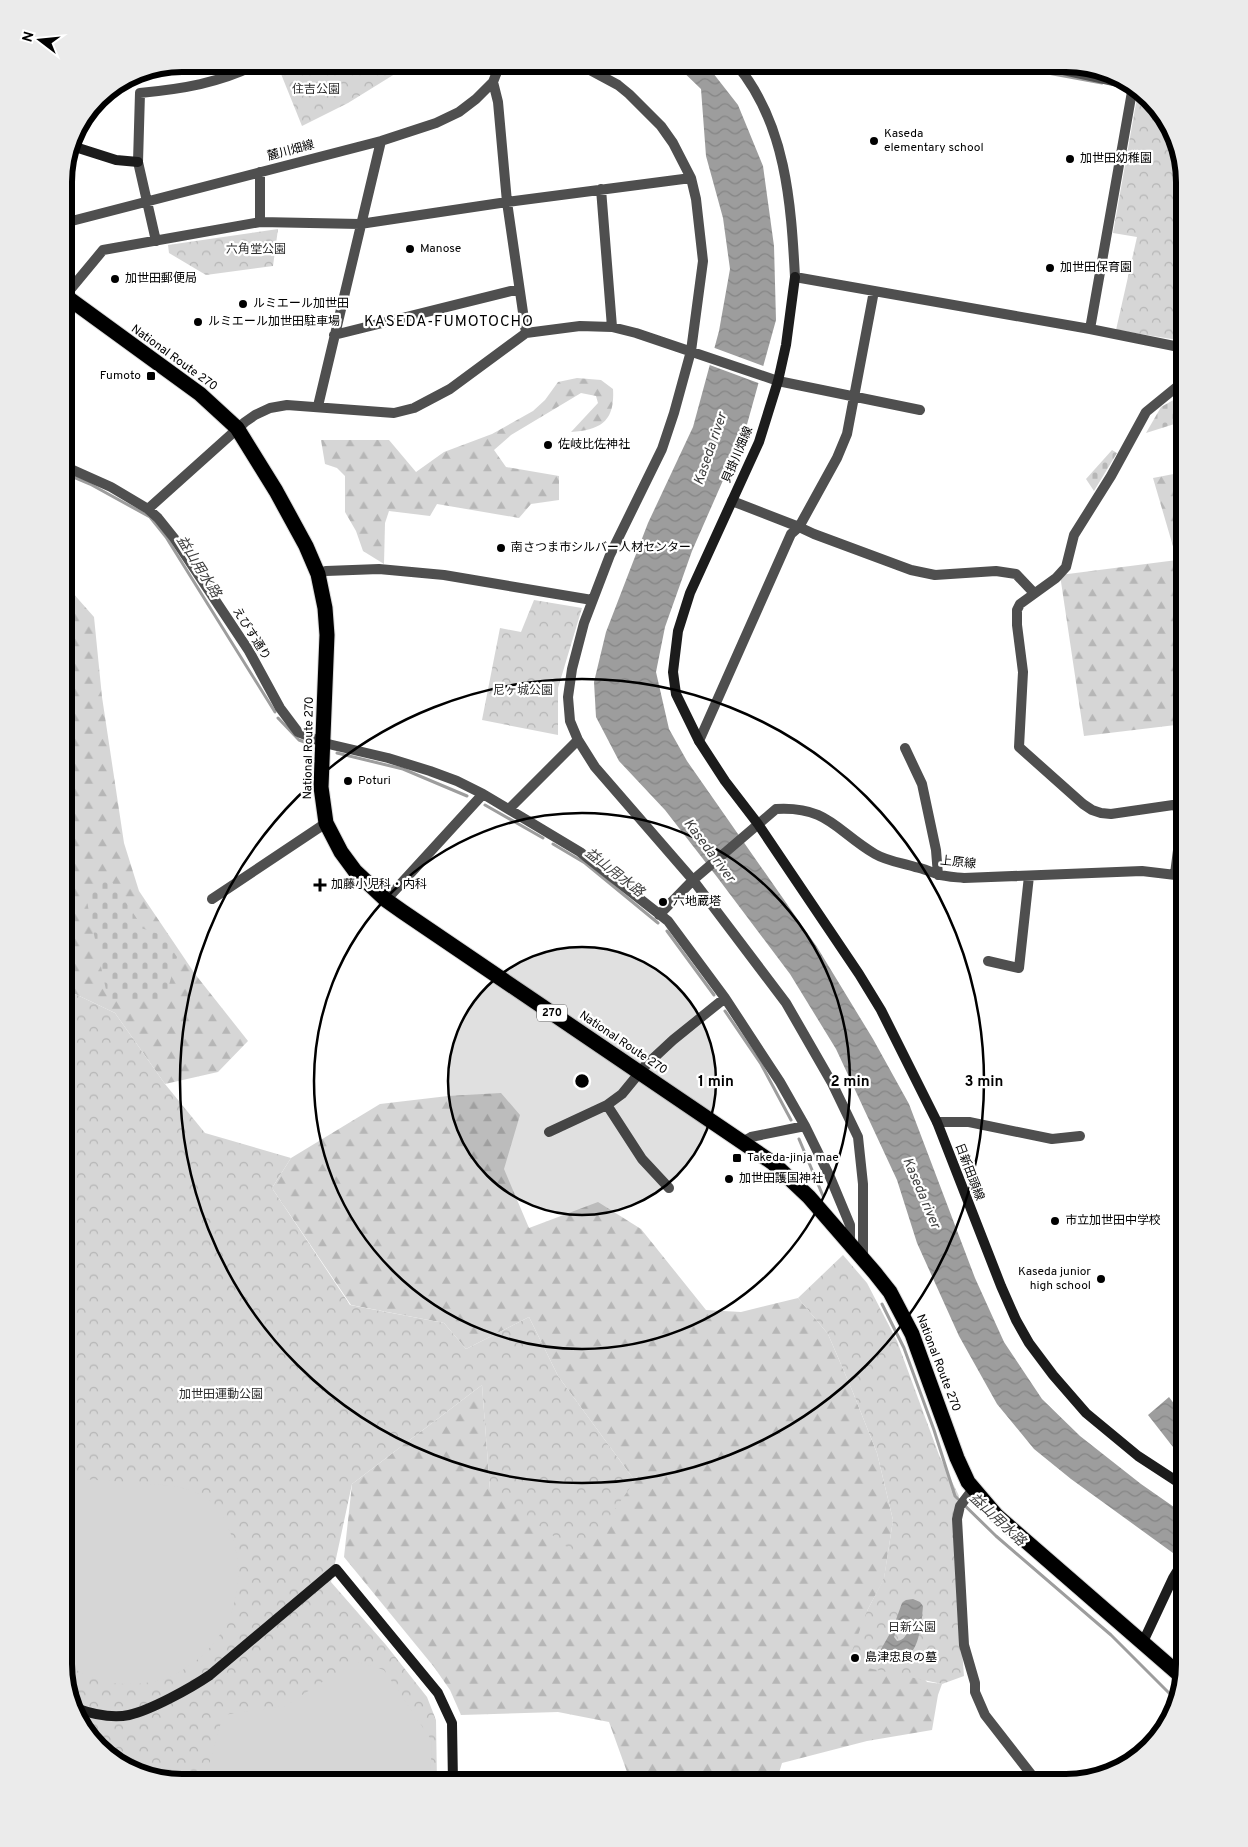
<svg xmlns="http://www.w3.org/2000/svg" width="1248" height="1847" font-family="Overpass,'Noto Sans JP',sans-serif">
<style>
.forest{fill:url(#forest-firs)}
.cemetery{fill:url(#cemetery-stones)}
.park{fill:url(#park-crowns)}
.pitch{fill:#d6d6d6}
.water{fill:url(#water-waves);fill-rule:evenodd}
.pier{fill:#fff}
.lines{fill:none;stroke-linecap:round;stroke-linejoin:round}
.stream{stroke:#9d9d9d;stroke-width:3}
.highway-casing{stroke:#dbdbdb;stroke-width:17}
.street{stroke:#4f4f4f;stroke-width:10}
.secondary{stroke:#1c1c1c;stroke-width:10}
.highway{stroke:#000;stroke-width:15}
.ring{fill:none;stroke:#000;stroke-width:2.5}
.poi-dot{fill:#000;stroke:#fff;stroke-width:2}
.labels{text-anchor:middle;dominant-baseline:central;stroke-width:4.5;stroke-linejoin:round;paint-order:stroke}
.shield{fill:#fff;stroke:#4c4c4c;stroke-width:1}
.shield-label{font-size:11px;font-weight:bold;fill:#000}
.park-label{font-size:12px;fill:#2d2d2d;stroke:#fff}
.poi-label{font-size:12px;fill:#000;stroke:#fff;text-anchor:start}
.street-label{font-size:12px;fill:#000;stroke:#fff}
.water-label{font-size:14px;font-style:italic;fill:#3e3e3e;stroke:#fff}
.quarter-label{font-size:15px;letter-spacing:1px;fill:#000;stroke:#fff}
.rim{fill:none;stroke:#000;stroke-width:6}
.centre{fill:#000;stroke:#fff;stroke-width:2.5}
.ring-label{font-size:15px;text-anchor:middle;font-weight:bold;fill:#000;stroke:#fff;stroke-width:4.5;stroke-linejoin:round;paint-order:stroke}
</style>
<defs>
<pattern id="forest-firs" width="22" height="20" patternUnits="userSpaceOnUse" patternTransform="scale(1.25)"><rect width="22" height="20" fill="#d6d6d6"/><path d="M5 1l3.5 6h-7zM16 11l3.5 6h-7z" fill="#b6b6b6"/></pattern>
<pattern id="cemetery-stones" width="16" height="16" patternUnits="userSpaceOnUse" patternTransform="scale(1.25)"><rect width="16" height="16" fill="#d6d6d6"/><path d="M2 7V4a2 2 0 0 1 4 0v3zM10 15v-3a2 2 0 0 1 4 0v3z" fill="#b6b6b6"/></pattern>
<pattern id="park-crowns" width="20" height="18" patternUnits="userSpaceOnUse" patternTransform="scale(1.25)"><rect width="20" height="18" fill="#d6d6d6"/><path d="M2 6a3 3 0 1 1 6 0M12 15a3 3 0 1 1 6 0" fill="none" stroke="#b6b6b6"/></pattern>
<pattern id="water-waves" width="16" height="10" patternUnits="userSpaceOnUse" patternTransform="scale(1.25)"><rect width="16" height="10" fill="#9d9d9d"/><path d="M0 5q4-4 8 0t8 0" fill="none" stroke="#858585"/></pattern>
</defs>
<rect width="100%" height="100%" fill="#fff"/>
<path class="forest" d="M577,378L601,380L613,389C615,421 601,430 571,432L598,403L596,396L581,393L511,435L494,450L506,467L559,476V500L531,504L519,518L437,504L430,516L389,511L385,523L384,564L363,551L356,531L345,512V476L337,468L325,464L321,440H389L416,472L444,452L492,434L533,411L545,400L558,382Z
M1184,472V724L1084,736L1060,575L1177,560L1153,478Z
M64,583L94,617L102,697L124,843L139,891L195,974L248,1041L218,1072L165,1084L115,1013L73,993L64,908Z
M501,1093L520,1115L504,1169L529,1228L598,1202L641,1229L706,1310L741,1312L798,1298L828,1334L852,1390L877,1453L893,1520L884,1579L867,1611L927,1682L942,1684L938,1695L932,1730L867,1741L782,1763L776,1783H631L609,1722L558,1712L461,1715L450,1690L434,1667L344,1557L352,1484L482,1385L490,1490L635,1481L558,1376L529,1317L466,1349L444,1323L351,1305L272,1188L291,1158L380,1104L448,1096Z"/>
<path class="cemetery" d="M1184,394V421L1146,433L1161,407Z
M1112,450L1117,453L1094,491L1086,479Z
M107,875L144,929L162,935L177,957L165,999H108L85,893Z"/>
<path class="park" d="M277,64H411L348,103L302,126Z
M1138,92L1168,124L1184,183V341L1116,330L1137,237L1113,233Z
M278,229L273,266L206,275L169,253L168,245Z
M534,600L582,608L558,688V735L482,720L500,628L521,632Z
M64,908L73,993L115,1013L165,1084L205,1133L291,1158L272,1188L350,1305L444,1323L466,1349L529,1317L558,1376L635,1481L581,1556L490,1490L482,1385L352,1484L331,1582L386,1645L427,1697L436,1720L437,1783H175L123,1767L80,1723L64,1664Z
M843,1255L867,1283L897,1341L939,1455L959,1496L955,1506L954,1544L964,1676L942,1684L854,1665L852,1651L867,1611L884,1578L893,1520L877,1453L852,1390L828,1334L798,1298Z"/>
<path class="pitch" d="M64,1478C88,1479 112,1481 136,1483C158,1485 181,1484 202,1495C213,1500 221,1513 226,1523C250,1570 238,1627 197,1660C187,1667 177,1675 165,1679C148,1684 129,1685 112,1683C94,1681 79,1672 64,1662Z
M355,1661L384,1670L432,1741L430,1783H204L223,1715L285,1706Z"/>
<path class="water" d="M675,64H706L738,105L763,166L774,246L776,320L746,428L692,551L665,627L656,672L669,729L687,761L817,947L873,1039L909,1104L975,1278L1004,1342L1042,1399L1080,1436L1141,1484L1184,1514V1561L1071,1479L1034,1449L997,1404L959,1336L917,1243L897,1180L836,1049L790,974L717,877L665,810L619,761L596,717L594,682L606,632L648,523L693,427L719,331L730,269L723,218L706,156L701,89Z
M1169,1397L1184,1417V1438L1173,1447L1148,1415Z
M913,1599L920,1602L923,1606C922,1617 920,1646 910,1653C904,1657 893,1658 886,1659L883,1658L880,1651L893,1628L902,1603L906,1600ZM902,1623H907C909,1631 906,1640 897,1641L894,1637L897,1627Z"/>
<path class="pier" d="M712,347L766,367L761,384L707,364Z
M1184,1540V1563L1173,1556Z"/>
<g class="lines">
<path class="stream" d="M998,64L1102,83
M64,473L90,484L150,517L166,537L275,712
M278,718L299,740L307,743
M337,753L403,769L467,796
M485,805L543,838
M553,844L585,863L658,923
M667,931L714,995
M725,1011L761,1064L791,1120
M799,1139L823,1196
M882,1304L904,1348L934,1430L955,1496L996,1536L1111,1635L1175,1699"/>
<defs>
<path id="highway" d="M64,295L200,394L237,428L276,491L306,546L318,574L325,608L327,635L321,787L326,823L341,852L355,871L386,900L403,912L773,1163L809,1197L875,1273L890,1292L912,1334L957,1458L968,1482L997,1516L1181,1676"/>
</defs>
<use href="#highway" class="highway-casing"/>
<path class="street" d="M579,64L618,85L629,94L661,126L673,143L691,178L696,199L703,261L691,351L674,413L662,449L610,555L584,623L572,669L568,697L570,721L578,740L595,767L693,880L786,1003L832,1083L858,1137L863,1184V1260
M736,64C786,123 791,203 795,277L1090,329L1184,348
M1046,64L1045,66L1132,85
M493,82L498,102L507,202L526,333
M260,172V222
M601,189L612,327
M64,223L381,141L436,123L459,112L476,99L493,82L500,64
M156,241L138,162L140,93C182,89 220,83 257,64
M64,297L103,250L260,222L360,224L507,202L691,178
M1090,329L1133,86
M334,335L519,289
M318,406L381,141
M64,466L111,487L148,509L158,518L174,538L249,651L280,708L298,732L324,743L388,758L430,771L457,781L483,794L580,852L668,921L725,998L780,1082L805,1126L830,1177L850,1225V1245
M732,501L799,527L814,534L911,570L935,575L996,571L1016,574L1034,593
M148,509L245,422L255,415L270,408L287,405L394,413L414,408L450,389L526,333L580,326L612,327L636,333L778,381L920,410
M318,574L326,571L379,569L444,575L592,600
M699,741L791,534L799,527L837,458L847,434L874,291
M905,748L922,784L936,850L938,875
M509,809L578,740
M1184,816L1177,807L1173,805L1111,814L1101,813L1092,810L1083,804L1019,747L1023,672L1017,625V610L1020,604L1056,578L1066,567L1074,535L1111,476L1146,412L1184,381
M1184,889L1175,874L1178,850L1184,835
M212,899L326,823
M386,900L483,794
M659,915L693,880L776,809C828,806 836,831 875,854C887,861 902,863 915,867C923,868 930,872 937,874C946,877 955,877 964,878L1142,871L1184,876
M988,961L1019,968L1029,876
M607,1105L642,1159L669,1188
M937,1122H969L1052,1139L1080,1136
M549,1132L607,1105L622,1094L645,1066L673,1040L725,998
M742,1142L751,1137L805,1126
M973,1489L960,1506L957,1519L964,1645L975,1683V1692L985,1715L1038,1783"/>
<path class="secondary" d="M72,146L116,160L138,162
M795,277L786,345L778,381L759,442L690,593L678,631L673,672L676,694L699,741L725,781L758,824L859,974L881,1010L937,1122L1001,1286L1016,1320L1029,1343L1053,1375L1086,1413L1138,1456L1184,1486
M1143,1642L1173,1578L1184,1560
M75,1708C92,1714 111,1719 129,1715C151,1710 191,1688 210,1675L336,1569L438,1693L452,1723L453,1783"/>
<use href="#highway" class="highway"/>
</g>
<circle cx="582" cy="1081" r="134" fill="#000" fill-opacity=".12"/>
<g class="ring">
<circle cx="582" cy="1081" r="134"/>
<circle cx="582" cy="1081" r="268"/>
<circle cx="582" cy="1081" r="402"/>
</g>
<g class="poi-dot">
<circle cx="874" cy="141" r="5"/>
<circle cx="1070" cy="159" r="5"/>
<circle cx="410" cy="249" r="5"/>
<circle cx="1050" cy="268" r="5"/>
<circle cx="115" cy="279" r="5"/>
<circle cx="243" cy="304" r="5"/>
<circle cx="198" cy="322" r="5"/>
<rect x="146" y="371" width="10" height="10" rx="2.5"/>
<circle cx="548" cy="445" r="5"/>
<circle cx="501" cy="548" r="5"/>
<circle cx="348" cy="781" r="5"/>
<path d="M317.5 877.5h5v5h5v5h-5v5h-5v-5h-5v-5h5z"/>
<circle cx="663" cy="902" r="5"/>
<rect x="732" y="1153" width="10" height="10" rx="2.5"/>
<circle cx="729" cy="1179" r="5"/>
<circle cx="1055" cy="1221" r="5"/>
<circle cx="1101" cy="1279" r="5"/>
<circle cx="855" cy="1658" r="5"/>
</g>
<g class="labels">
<rect class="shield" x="537" y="1004.5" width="30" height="17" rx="4"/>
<g class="shield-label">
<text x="552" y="1013">270</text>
</g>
<g class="park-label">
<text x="316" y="90">住吉公園</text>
<text x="256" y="250">六角堂公園</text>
<text x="523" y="691">尼ヶ城公園</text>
<text x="221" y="1395">加世田運動公園</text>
<text x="912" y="1628">日新公園</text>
</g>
<g class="poi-label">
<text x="884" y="134">Kaseda<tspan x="884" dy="14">elementary school</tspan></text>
<text x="1080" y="159">加世田幼稚園</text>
<text x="420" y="249">Manose</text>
<text x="1060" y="268">加世田保育園</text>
<text x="125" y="279">加世田郵便局</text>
<text x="253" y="304">ルミエール加世田</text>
<text x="208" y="322">ルミエール加世田駐車場</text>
<text x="141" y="376" text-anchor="end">Fumoto</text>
<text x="558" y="445">佐岐比佐神社</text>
<text x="511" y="548">南さつま市シルバー人材センター</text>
<text x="358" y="781">Poturi</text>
<text x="331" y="885">加藤小児科・内科</text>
<text x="673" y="902">六地蔵塔</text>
<text x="747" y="1158">Takeda-jinja mae</text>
<text x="739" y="1179">加世田護国神社</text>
<text x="1065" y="1221">市立加世田中学校</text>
<text x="1091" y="1272" text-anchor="end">Kaseda junior<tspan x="1091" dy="14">high school</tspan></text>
<text x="865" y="1658">島津忠良の墓</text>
</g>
<g class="street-label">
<text transform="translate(291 151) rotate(-15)">麓川畑線</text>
<text transform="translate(174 358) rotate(36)">National Route 270</text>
<text transform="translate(738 455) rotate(-67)">貝掛川畑線</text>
<text transform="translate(251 634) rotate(58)">えびす通り</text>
<text transform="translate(309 748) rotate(-89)">National Route 270</text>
<text transform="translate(958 863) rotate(6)">上原線</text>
<text transform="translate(623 1043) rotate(34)">National Route 270</text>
<text transform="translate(969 1172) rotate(69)">日新田頭線</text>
<text transform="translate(938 1363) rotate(69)">National Route 270</text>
</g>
<g class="water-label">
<text transform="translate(711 449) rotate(-71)">Kaseda river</text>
<text transform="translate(198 567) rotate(58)">益山用水路</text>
<text transform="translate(709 851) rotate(53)">Kaseda river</text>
<text transform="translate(614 873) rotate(38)">益山用水路</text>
<text transform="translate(921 1193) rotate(67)">Kaseda river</text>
<text transform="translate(997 1520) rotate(43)">益山用水路</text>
</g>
<g class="quarter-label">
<text x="449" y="322">KASEDA-FUMOTOCHO</text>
</g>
</g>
<path d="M0 0H1248V1847H0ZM182 72H1066A110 110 0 0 1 1176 182V1664A110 110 0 0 1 1066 1774H182A110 110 0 0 1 72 1664V182A110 110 0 0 1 182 72Z" fill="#ebebeb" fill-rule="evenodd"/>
<path class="rim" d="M182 72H1066A110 110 0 0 1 1176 182V1664A110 110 0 0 1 1066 1774H182A110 110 0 0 1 72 1664V182A110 110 0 0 1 182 72Z"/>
<circle cx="582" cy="1081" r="8" class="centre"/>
<g class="ring-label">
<text x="716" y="1086">1 min</text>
<text x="850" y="1086">2 min</text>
<text x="984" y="1086">3 min</text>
</g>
<g transform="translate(40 40) rotate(286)" stroke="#ffffff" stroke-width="4" paint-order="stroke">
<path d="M0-4L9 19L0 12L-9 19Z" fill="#000000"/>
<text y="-8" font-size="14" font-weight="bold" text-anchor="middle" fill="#000000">N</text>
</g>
</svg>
